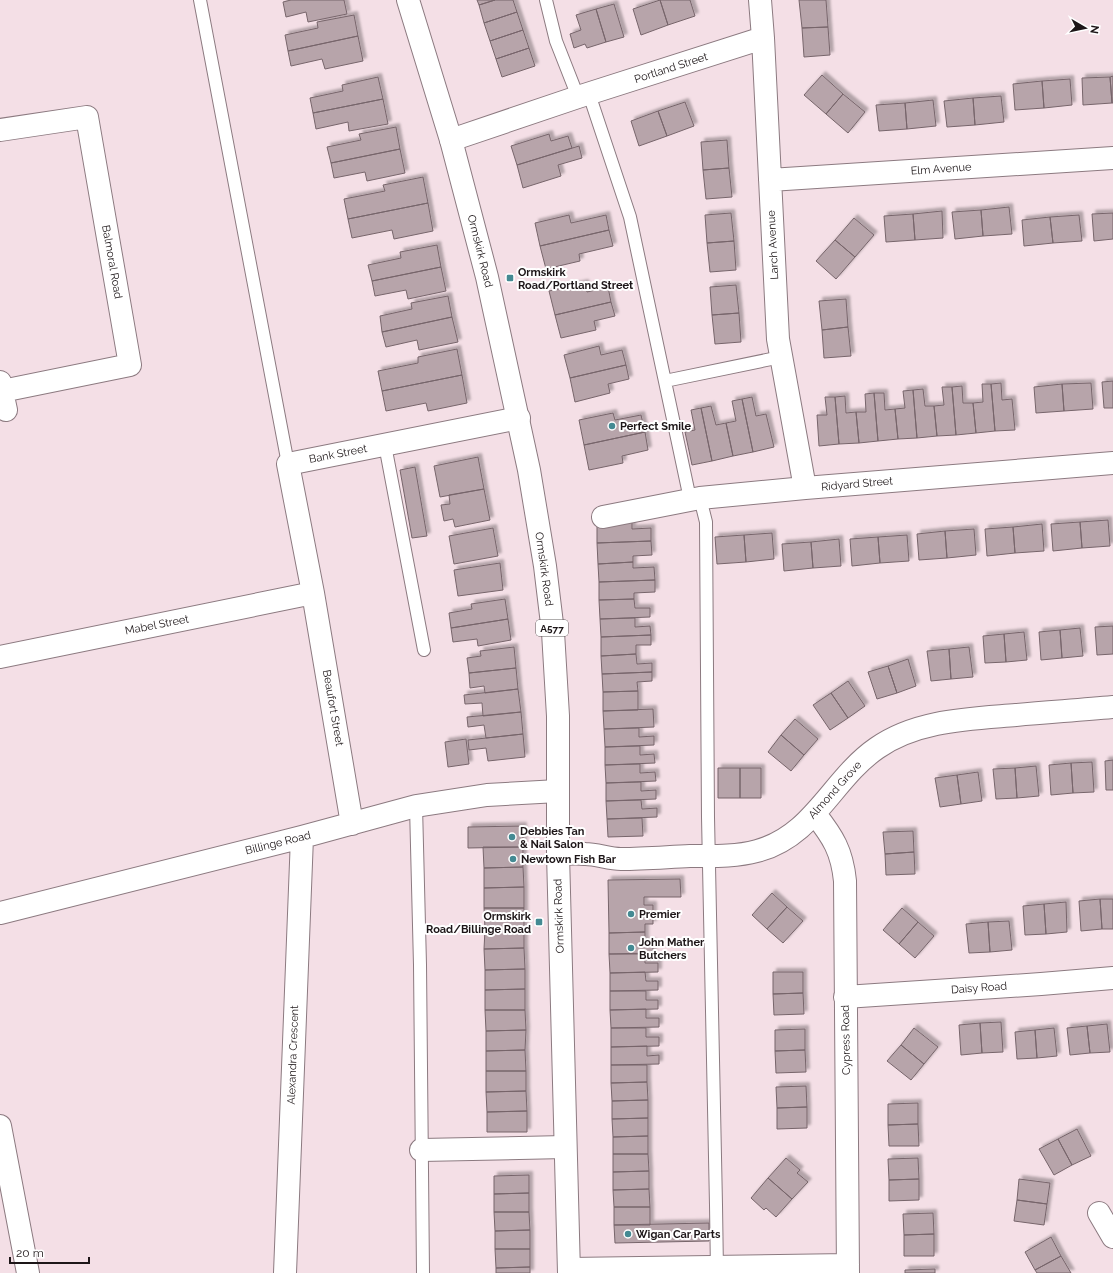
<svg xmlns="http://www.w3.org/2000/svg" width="1113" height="1273" font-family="Raleway,sans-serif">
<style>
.building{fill:#b7a4aa;stroke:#77656b;filter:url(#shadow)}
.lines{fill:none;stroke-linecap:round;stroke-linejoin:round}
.lane-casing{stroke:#8c7a80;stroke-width:14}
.street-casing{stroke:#8c7a80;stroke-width:24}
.highway-casing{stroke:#8c7a80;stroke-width:24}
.lane{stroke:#fff;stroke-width:12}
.street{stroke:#fff;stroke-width:22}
.highway{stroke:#fff;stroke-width:22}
.poi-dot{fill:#448a93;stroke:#fff;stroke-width:1.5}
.labels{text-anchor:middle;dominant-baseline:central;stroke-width:4;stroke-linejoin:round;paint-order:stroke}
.shield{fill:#fff;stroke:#615c5d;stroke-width:1}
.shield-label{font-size:10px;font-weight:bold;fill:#1d1618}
.street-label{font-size:11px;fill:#1d1618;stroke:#fff}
.poi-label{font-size:11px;font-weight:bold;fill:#1d1618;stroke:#fff;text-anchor:start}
</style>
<defs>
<filter id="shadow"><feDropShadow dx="3.5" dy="-3.5" stdDeviation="1" flood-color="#0004"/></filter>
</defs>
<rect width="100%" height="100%" fill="#f4dfe6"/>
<path class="building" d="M291,0H344L347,14L308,22L306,12L286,17L283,2Z
M477,0H495L479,5Z
M495,0H513L517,12L484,23L479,5Z
M660,0H690L695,16L668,25Z
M660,0L668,25L641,35L633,9Z
M799,0H826L828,27L802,28Z
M614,4L624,37L606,42L596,9Z
M596,9L606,42L587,48L585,44L574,48L570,34L581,30L576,15Z
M517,12L523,30L490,41L484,23Z
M354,15L358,36L288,51L285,35L318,28L317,22Z
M828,27L830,55L804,57L802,28Z
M523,30L529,48L496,59L490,41Z
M358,36L363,61L325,69L322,59L291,66L288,51Z
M529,48L535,66L502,77L496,59Z
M822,75L843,94L826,114L804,95Z
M1113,76V103H1112L1110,77Z
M378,77L383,99L313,113L310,98L343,91L342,85Z
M1110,77L1112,103L1083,105L1082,78Z
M1070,79L1072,105L1044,108L1042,81Z
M1042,81L1044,108L1015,110L1013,84Z
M843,94L865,112L848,133L826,114Z
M1001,96L1004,122L975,125L973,98Z
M973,98L975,125L947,127L944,101Z
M383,99L388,124L349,131L348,122L316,129L313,113Z
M933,100L936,126L907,129L905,103Z
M685,102L694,126L667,136L658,111Z
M905,103L907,129L879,131L876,105Z
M658,111L667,136L639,146L631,121Z
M396,127L400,149L331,163L327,147L361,140L359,134Z
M549,134L551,141L568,136L572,148L517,165L511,146Z
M727,140L729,168L703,170L701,142Z
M579,146L582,158L558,165L561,176L523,188L517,165Z
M400,149L405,173L367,181L365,172L334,178L331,163Z
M729,168L732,197L706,199L703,170Z
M423,177L428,203L348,219L344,199L385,191L383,185Z
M428,203L433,231L394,239L392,230L352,238L348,219Z
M1009,207L1012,234L983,236L981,210Z
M981,210L983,236L955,239L952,212Z
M942,211L943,238L915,240L913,214Z
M731,213L734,241L707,243L705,215Z
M1113,213V239L1094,241L1092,214Z
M913,214L915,240L886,242L884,216Z
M569,215L571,223L606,215L609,230L540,246L535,223Z
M1079,215L1082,241L1053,243L1050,217Z
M1050,217L1053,243L1024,246L1022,220Z
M854,218L874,235L855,257L835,240Z
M609,230L613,246L579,254L580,261L546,269L540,246Z
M835,240L855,257L836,279L816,261Z
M734,241L736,270L710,272L707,243Z
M437,245L441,267L372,281L368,265L401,258L400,252Z
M441,267L446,291L408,299L406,290L375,296L372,281Z
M585,283L587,292L608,287L611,302L555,315L549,291Z
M736,285L739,313L712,315L710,287Z
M448,296L452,317L382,332L380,316L412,309L411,303Z
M846,299L848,327L822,330L819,301Z
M611,302L615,316L594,321L596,330L561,338L555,315Z
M739,313L741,342L715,344L712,315Z
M452,317L458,342L419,350L417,340L386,347L382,332Z
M848,327L851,356L824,358L822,330Z
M599,346L601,355L622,350L626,365L570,378L564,355Z
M457,349L462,375L382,391L378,371L418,363V357Z
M626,365L629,379L608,384L610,393L575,402L570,378Z
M462,375L467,403L428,411L426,403L386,411L382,391Z
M1113,381V408H1104L1102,382Z
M1001,383L1002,400L1012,399L1015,430L995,431L991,384Z
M1091,383L1093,409L1064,411L1062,384Z
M982,384H991L995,431L976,433L973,403L983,402Z
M1062,384L1064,411L1036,413L1034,387Z
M962,386L963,403H973L976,433L956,435L952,387Z
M942,387H952L956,435L937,436L934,406L944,405Z
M923,389L925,406H934L937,436L917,438L913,390Z
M913,390L917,438L898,439L895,409L905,408L903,391Z
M874,393H884L885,410L895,409L898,439L878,441Z
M874,393L878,441L859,443L856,412H866L865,394Z
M845,396L846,413L856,412L859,443L839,444L835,397Z
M752,397L756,416L766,414L774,447L753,452L742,399Z
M825,397H835L839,444L819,446L817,415H827Z
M742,399L753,452L733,456L726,423L736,421L732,401Z
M711,406L716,425L726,423L733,456L712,461L701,408Z
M701,408L712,461L692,465L685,432L695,430L691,410Z
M613,413L615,420L641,415L645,432L584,445L579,420Z
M645,432L648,450L622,456L623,463L589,470L584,445Z
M478,457L484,489L440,497L434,466Z
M415,467L427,536L412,538L400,470Z
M484,489L490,520L455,527L453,519L444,521L441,505L450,504L449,495Z
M1108,520L1110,546L1082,548L1080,522Z
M632,522V529L651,528V541L597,543V523Z
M1080,522L1082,548L1053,551L1051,524Z
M1042,524L1044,551L1015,553L1013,527Z
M1013,527L1015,553L987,556L985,529Z
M493,528L498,556L454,564L449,536Z
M974,529L976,555L947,558L945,531Z
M945,531L947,558L919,560L917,534Z
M772,533L774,559L746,562L744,535Z
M744,535L746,562L717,564L715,537Z
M907,535L909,561L880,563L878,537Z
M878,537L880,563L852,566L850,539Z
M839,539L841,566L813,568L811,542Z
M651,541L652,555L633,556V562L598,564L597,543Z
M811,542L813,568L784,571L782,544Z
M633,562V568L654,567L655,580L599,582L598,564Z
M500,563L503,590L458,596L454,570Z
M655,580V592L634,593V599L599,600V582Z
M505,599L508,619L451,628L449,613L472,609L471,604Z
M634,599L635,608H650V617L600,619L599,600Z
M635,618V627L650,626L651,635L601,637L600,619Z
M508,619L511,640L478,646L477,639L453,642L451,628Z
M1113,626V654L1097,655L1095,627Z
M1080,628L1083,656L1062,658L1060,630Z
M1060,630L1062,658L1041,660L1039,632Z
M1024,632L1027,660L1006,662L1004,634Z
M1004,634L1006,662L985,663L983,636Z
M651,635V645H636V654L601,656V637Z
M514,647L516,668L469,673L467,658L481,656L480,651Z
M969,647L973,677L951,679L949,649Z
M949,649L951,679L931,681L927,651Z
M636,654L637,664L652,663V672L602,674L601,656Z
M908,659L916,686L897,693L888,666Z
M888,666L897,693L877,699L868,672Z
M516,668L518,689L485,693L484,686L470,688L469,673Z
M652,672V681L637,682L638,691L603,692L602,674Z
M848,681L865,706L848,718L831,693Z
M518,689L521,712L483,716L482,703L465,704L464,695Z
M638,691V710L603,711V692Z
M831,693L848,718L830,730L813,705Z
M653,709L654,727L604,729L603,711Z
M521,712L523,734L486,738L484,725L468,727L467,717Z
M795,719L818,739L804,755L781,735Z
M639,728V737L654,736V745L605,747L604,729Z
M523,734L525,757L488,761L486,748L469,750L468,740Z
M781,735L804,755L791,771L768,752Z
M466,739L469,764L448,767L445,742Z
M640,746V755L654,754L655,763L605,765V747Z
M1113,760V790H1106L1105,761Z
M1092,762L1094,792L1073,793L1071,763Z
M1071,763L1073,793L1051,795L1049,765Z
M640,764V773L655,772L656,781L606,783L605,765Z
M1036,766L1039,796L1017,798L1015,768Z
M718,768H740V798H718Z
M740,768H761V798H740Z
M1015,768L1017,798L996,799L993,769Z
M978,772L982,801L961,804L957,775Z
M957,775L961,804L940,807L935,778Z
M641,782V791L656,790V799L606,801V783Z
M641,800L642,809L657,808V817L607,819L606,801Z
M642,818L643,836L608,837L607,819Z
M523,826V847L468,848V827Z
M913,831L914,852L885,854L883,832Z
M483,847H523V867L484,868Z
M914,852L915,874L886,875L885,854Z
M523,867L524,887L484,888V868Z
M680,879L681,897H644V905H653V924H645V932L609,933L608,880Z
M524,887V908H484V888Z
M772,893L787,907L767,929L752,915Z
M1100,899L1102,929L1081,931L1079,901Z
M1100,899H1113V929H1102Z
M1066,902L1067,932L1046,934L1044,904Z
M1044,904L1046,934L1025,935L1023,906Z
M787,907L803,921L783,943L767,929Z
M484,908H524V928L485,929Z
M902,908L918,922L899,944L883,930Z
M1009,921L1012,950L990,952L988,922Z
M918,922L934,936L915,958L899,944Z
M988,922L990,952L969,953L966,924Z
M524,928V948L484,949L485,929Z
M645,932V942H653V953L609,954V933Z
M524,948L525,969L485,970L484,949Z
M609,954H645V963H658V972L610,973Z
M525,969V989L485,990V970Z
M645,972L646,981H658V990L610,991V973Z
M773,972H803V993L773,994Z
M525,989V1010H485V990Z
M610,991H646V1000H658V1009L610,1010Z
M803,993L804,1014L774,1015L773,994Z
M646,1009V1018H659V1027L611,1028L610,1010Z
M485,1010H525L526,1030L486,1031Z
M1001,1022L1003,1052L982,1053L980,1023Z
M980,1023L982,1053L961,1055L959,1025Z
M1107,1024L1110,1052L1090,1053L1087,1026Z
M1087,1026L1090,1053L1070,1055L1067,1028Z
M611,1028H646V1037H659V1046L611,1047Z
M914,1028L938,1047L924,1064L901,1045Z
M1054,1028L1057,1056L1037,1058L1035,1030Z
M805,1029V1050L775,1051V1030Z
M526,1030L525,1050L486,1051V1031Z
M1035,1030L1037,1058L1017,1059L1015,1032Z
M901,1045L924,1064L911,1080L887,1061Z
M647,1046V1056L659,1055V1064L611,1065V1047Z
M525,1050L526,1071H486V1051Z
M805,1050L806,1072L776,1073L775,1051Z
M611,1065H647V1082L611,1083Z
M486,1071H526V1091L486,1092Z
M647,1082L648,1100L612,1101L611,1083Z
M806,1086L807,1107L777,1108L776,1087Z
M526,1091L527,1111L487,1112L486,1092Z
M648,1100V1118L612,1119V1101Z
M918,1103V1124L888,1125V1104Z
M807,1107V1128L777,1129V1108Z
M527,1111V1132H487V1112Z
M648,1118V1136L613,1137L612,1119Z
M918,1124L919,1146H889L888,1125Z
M1077,1129L1091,1156L1072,1165L1058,1139Z
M648,1136V1154H613V1137Z
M1058,1139L1072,1165L1054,1175L1039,1149Z
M613,1154H648L649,1171L613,1172Z
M786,1158L800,1170L797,1173L808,1182L792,1199L768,1178Z
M918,1158L919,1179L889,1180L888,1159Z
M649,1171V1189L613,1190V1172Z
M529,1175V1193L494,1194V1176Z
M768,1178L792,1199L776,1217L766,1208L764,1210L751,1198Z
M919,1179V1200L889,1201V1180Z
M1019,1179L1050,1183L1047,1204L1017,1200Z
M649,1189L650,1207H614L613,1190Z
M529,1193V1212H494V1194Z
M1017,1200L1047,1204L1044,1225L1014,1221Z
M614,1207H650V1225H614Z
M494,1212H529L530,1230L495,1231Z
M933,1213L934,1234L904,1235L903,1214Z
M709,1223V1241L615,1243L614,1225Z
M530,1230V1249H495V1231Z
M934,1234V1256H904V1235Z
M1051,1237L1061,1256L1035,1270L1025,1252Z
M495,1249H530V1267L496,1268Z
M1061,1256L1071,1273H1037L1035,1270Z
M530,1267V1273H496V1268Z
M935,1269V1273H905V1270Z"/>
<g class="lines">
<defs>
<path id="lane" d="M200,0L288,464
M546,0L556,41L578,97
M589,94L630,217L690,499
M665,381L781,357
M385,445L424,650
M700,498L706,522L708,817L716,1205L717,1272
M416,806L420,965L423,1273"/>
<path id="street" d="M760,0L763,38L778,339L805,488
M0,130L87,117L130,365L2,391
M451,140L578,97L763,38
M770,180L1113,158
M0,382L6,410
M603,517L700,498L805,488L1113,463
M0,657L313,593
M815,814C833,837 842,851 845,881L848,1273
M352,824L313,593L288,464L519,418
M558,854C567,854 576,853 585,854C597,854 609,859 621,859C644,859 667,857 690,856C712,856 735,857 757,851C814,836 832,779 877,748C917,720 969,719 1016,715C1049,712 1081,710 1113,707
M0,913L302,837L416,806L487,795L558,791
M845,997L1041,984L1113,978
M0,1126L28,1273
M421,1150L565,1147
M1099,1213L1113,1237
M569,1269L848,1265
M285,1273L302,837"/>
<path id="highway" d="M408,0L451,140L487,277L529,470L545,566L553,632L558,716V854L569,1273"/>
</defs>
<use href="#lane" class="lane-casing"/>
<use href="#street" class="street-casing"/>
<use href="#highway" class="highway-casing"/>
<use href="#lane" class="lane"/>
<use href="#street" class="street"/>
<use href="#highway" class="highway"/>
</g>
<g class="poi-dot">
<rect x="506" y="274" width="8" height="8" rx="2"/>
<circle cx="612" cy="426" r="4"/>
<circle cx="512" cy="837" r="4"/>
<circle cx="513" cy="859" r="4"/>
<circle cx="631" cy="914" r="4"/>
<rect x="535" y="918" width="8" height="8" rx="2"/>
<circle cx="631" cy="948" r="4"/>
<circle cx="628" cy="1234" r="4"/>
</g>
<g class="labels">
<rect class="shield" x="536" y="620" width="32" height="16" rx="3"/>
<g class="shield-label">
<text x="552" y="628">A577</text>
</g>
<g class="street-label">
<text transform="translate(671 68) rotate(-18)">Portland Street</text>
<text transform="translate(941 169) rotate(-4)">Elm Avenue</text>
<text transform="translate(773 245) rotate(-93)">Larch Avenue</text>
<text transform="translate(480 251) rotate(76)">Ormskirk Road</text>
<text transform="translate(112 262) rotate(80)">Balmoral Road</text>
<text transform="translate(338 454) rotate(-11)">Bank Street</text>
<text transform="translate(857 484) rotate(-5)">Ridyard Street</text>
<text transform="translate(544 569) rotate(82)">Ormskirk Road</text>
<text transform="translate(157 625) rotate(-11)">Mabel Street</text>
<text transform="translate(333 708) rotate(80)">Beaufort Street</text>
<text transform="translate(835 790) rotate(-48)">Almond Grove</text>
<text transform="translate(278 843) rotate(-14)">Billinge Road</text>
<text transform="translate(559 916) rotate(-92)">Ormskirk Road</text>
<text transform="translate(979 988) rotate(-4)">Daisy Road</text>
<text transform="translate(846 1040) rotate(-91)">Cypress Road</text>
<text transform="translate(293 1055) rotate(-88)">Alexandra Crescent</text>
</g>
<g class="poi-label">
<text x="518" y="272">Ormskirk<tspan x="518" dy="13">Road/Portland Street</tspan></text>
<text x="620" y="426">Perfect Smile</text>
<text x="520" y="831">Debbies Tan<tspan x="520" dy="13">&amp; Nail Salon</tspan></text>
<text x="521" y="859">Newtown Fish Bar</text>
<text x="639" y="914">Premier</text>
<text x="531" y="916" text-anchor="end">Ormskirk<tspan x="531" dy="13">Road/Billinge Road</tspan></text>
<text x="639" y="942">John Mather<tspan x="639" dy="13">Butchers</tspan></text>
<text x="636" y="1234">Wigan Car Parts</text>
</g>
</g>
<g transform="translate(1085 28) rotate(99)" stroke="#ffffff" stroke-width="3" paint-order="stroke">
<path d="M0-3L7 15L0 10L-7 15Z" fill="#1d1618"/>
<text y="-6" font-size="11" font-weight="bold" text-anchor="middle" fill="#1d1618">N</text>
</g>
<path d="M10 1257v6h79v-6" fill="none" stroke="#1d1618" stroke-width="2"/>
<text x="16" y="1257" font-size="12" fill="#1d1618" stroke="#ffffff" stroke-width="3" paint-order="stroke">20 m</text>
</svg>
